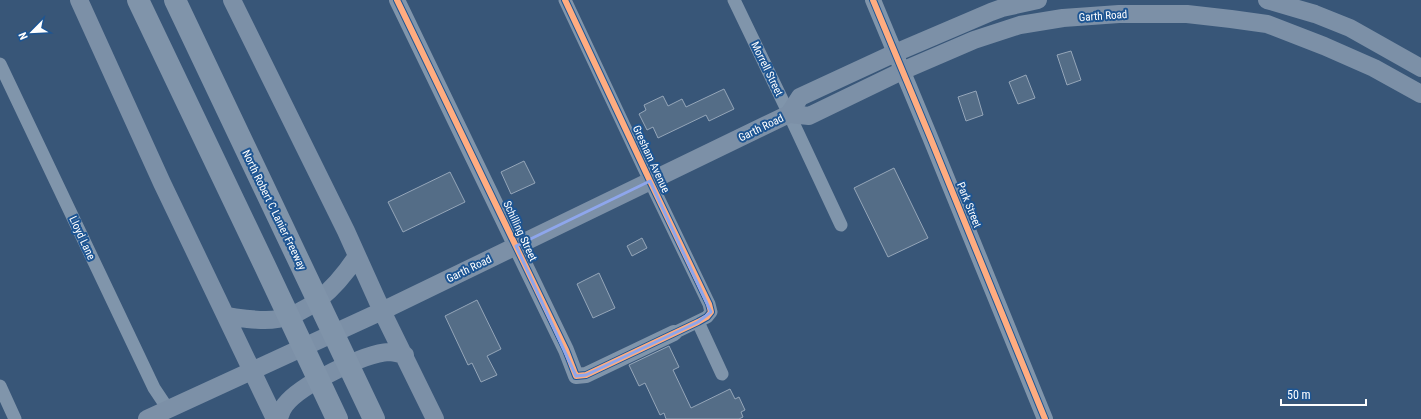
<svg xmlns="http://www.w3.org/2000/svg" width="1421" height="419" font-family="'Roboto Condensed',sans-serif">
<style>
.building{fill:#546d87;stroke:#95a6b9}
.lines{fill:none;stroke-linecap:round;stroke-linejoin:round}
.minor{stroke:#8095ab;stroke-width:13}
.tertiary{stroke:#8095ab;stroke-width:16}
.secondary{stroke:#7c90a7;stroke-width:18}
.motorway-bridge{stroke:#8094aa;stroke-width:22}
.cycleway-casing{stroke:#1d5593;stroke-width:8}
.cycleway{stroke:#ffac80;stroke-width:6}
.marked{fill:none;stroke:#8ea6ec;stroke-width:3;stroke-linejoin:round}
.labels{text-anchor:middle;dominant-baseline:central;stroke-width:4;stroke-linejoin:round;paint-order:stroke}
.street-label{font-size:11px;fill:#fff;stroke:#1d5593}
</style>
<rect width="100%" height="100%" fill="#385678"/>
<path class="building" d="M1071,51L1081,80L1067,85L1057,55Z
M1026,75L1035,98L1018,104L1009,82Z
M724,89L734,109L709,121L706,115L658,138L653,127L647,130L639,114L646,110L644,105L663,96L668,106L682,99L686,107Z
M976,91L983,115L966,121L958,97Z
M524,161L535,183L511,194L501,172Z
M894,168L928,238L888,257L854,188Z
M450,172L465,202L403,232L388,202Z
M642,238L647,248L632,256L627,246Z
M599,273L615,308L593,318L577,284Z
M477,300L501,349L487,356L497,375L481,382L472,363L468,365L445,316Z
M669,346L679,367L673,370L691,408L730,389L735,399L739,397L745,410L741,412L743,417L739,419H666L664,413L660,415L645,383L639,386L629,365Z"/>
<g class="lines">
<path class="minor" d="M565,0L650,181L709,304L711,312L707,317L674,333
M734,0L789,114L841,225
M0,64L154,388L168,409
M698,322L722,374
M0,386L15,419"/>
<path class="tertiary" d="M397,0L566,350L576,376L586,375L674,333
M873,0L930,137L1045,419"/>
<path class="secondary" d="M79,0L162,183L275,419
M232,0L346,231L382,311L435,419
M1267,0L1315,14L1350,28L1421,68
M789,114L800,97L895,53L991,12L1002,8L1038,0
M226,316C242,318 261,322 278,319C313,312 338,285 357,256
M147,419L382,311L789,114L809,116L902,71L974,40L1020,25L1063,18L1119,14H1187L1231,19L1267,24L1324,46L1374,68L1421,94
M279,419C280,414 282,409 285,405C300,385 365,353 389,352C394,352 400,354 405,355"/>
<path class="motorway-bridge" d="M138,0L264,264L337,419
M175,0L374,419"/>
<defs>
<path id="cycleway" d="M397,0L566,350L576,376L586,375L698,322L707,317L711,312L709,304L650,181L565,0
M873,0L930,137L1045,419"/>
</defs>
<use href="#cycleway" class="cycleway-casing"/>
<use href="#cycleway" class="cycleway"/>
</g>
<path class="marked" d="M650,181L711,312L698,322L586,375L576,376L516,246Z"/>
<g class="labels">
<g class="street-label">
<text transform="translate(1103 16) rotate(-4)">Garth Road</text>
<text transform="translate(767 69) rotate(64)">Morrell Street</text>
<text transform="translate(761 128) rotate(-26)">Garth Road</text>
<text transform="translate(651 159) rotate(65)">Gresham Avenue</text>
<text transform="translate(969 205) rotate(68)">Park Street</text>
<text transform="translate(274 210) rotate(64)">North Robert C Lanier Freeway</text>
<text transform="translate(520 231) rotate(65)">Schilling Street</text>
<text transform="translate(82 238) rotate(65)">Lloyd Lane</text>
<text transform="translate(469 269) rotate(-26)">Garth Road</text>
</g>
</g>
<g transform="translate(32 32) rotate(246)" stroke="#1d5593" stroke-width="3" paint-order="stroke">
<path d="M0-3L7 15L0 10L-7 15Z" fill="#ffffff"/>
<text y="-6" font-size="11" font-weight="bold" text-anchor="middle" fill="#ffffff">N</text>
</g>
<path d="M1281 399v6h85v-6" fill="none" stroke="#ffffff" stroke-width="2"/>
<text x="1287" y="399" font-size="12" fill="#ffffff" stroke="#1d5593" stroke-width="3" paint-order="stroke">50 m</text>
</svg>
